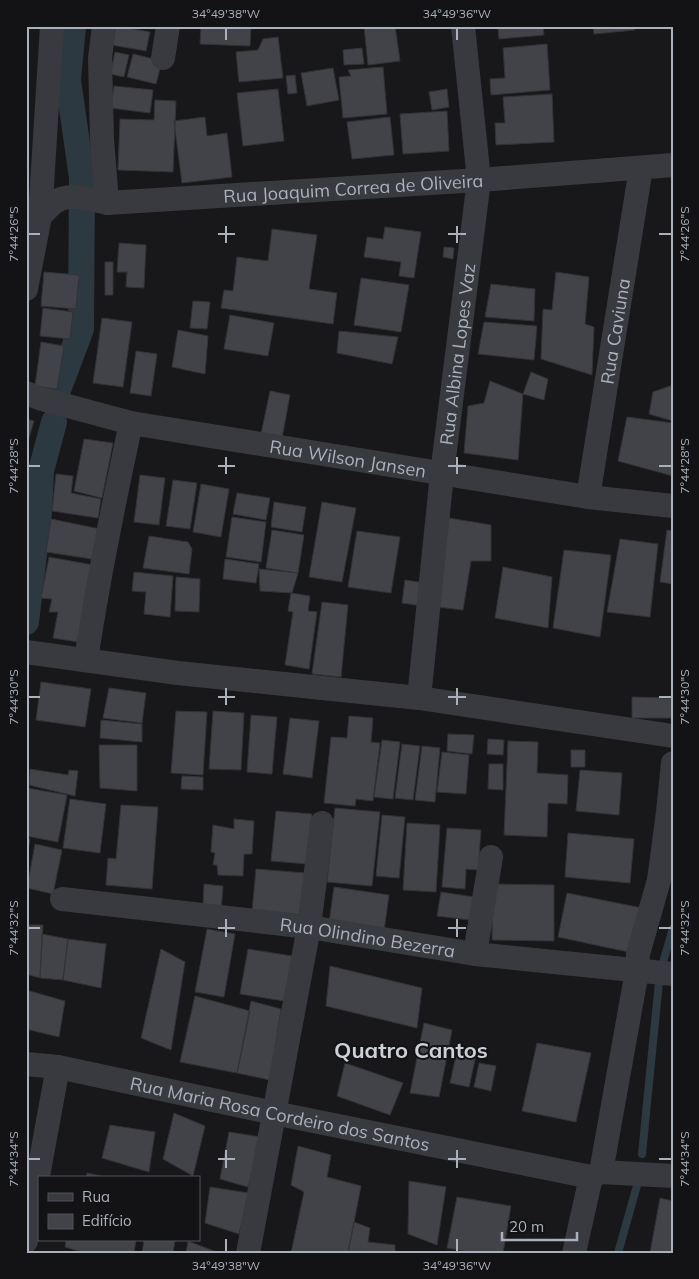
<svg xmlns="http://www.w3.org/2000/svg" width="699" height="1279" font-family="Mulish,sans-serif">
<style>
.lines{fill:none;stroke-linecap:round;stroke-linejoin:round}
.stream{stroke:#2d3940;stroke-width:8}
.canal{stroke:#2d3940;stroke-width:26}
.building{fill:#424348;stroke:#323237}
.minor{stroke:#393a40;stroke-width:24}
.ticks{fill:none;stroke:#aab0bc;stroke-width:2}
.labels{text-anchor:middle;dominant-baseline:central;stroke-width:4;stroke-linejoin:round;paint-order:stroke}
.street-label{font-size:18px;fill:#aab0bc;stroke:#131316}
.district-label{font-size:22px;font-weight:bold;fill:#cbcfd7;stroke:#131316}
.neatline{fill:none;stroke:#aab0bc;stroke-width:2}
.ticks-label{font-size:12px;text-anchor:middle;fill:#aab0bc}
</style>
<rect width="100%" height="100%" fill="#18181b"/>
<g class="lines">
<path class="stream" d="M664,959L673,928
M642,1154L659,982
M618,1253L638,1182"/>
<path class="canal" d="M58,390L81,329L82,178L68,80L73,26
M26,622L39,512L41,471L54,422"/>
</g>
<path class="building" d="M116,26L150,32L146,51L112,45Z
M201,26H251L250,46L200,44Z
M364,26H395L400,61L368,65Z
M498,26H543L544,35L499,39Z
M593,26H635V30L594,34Z
M278,37L283,78L239,82L236,52L258,50L263,39Z
M547,44L550,90L491,95L490,79L505,78L503,48Z
M362,48L364,64L344,65L343,50Z
M115,52L129,55L124,77L110,74Z
M133,54L162,61L156,84L127,77Z
M383,67L387,114L343,118L339,77L351,76L348,70Z
M333,68L339,100L307,106L301,73Z
M295,75L297,93L288,94L286,76Z
M114,86L153,90L150,113L111,108Z
M278,89L284,141L243,146L237,93Z
M447,89L449,107L432,110L429,92Z
M552,94L554,142L496,145L495,123H505L503,97Z
M155,100L176,101L173,172L118,170L120,119L154,120Z
M447,111L449,151L403,154L400,114Z
M205,117L207,136L227,133L232,177L182,183L174,121Z
M390,117L394,155L352,159L347,122Z
M385,227L421,232L414,278L399,276L401,262L364,257L367,237L383,239Z
M272,229L317,235L309,289L337,293L333,324L221,308L224,290L233,291L237,257L268,261Z
M119,243L146,245L144,288L126,287L127,272H117Z
M444,247L454,248L453,259L443,257Z
M105,262H113V295H105Z
M44,272L79,275L76,309L41,306Z
M556,272L589,277L585,324L594,327L592,375L541,359L543,309L552,310Z
M361,278L409,285L401,332L354,325Z
M491,284L535,289L534,321L485,317Z
M193,301L210,302L207,329L190,328Z
M43,308L73,312L70,339L40,336Z
M230,315L274,323L268,356L224,349Z
M102,318L132,322L123,387L93,383Z
M484,322L537,326L534,360L478,354Z
M178,330L208,336L205,374L172,367Z
M339,331L398,337L392,364L337,353Z
M41,342L64,346L57,389L35,386Z
M136,351L157,354L151,396L130,393Z
M531,372L548,379L544,400L523,394Z
M490,381L523,394L518,460L464,453L468,406L484,403Z
M673,385V421L649,414L653,392Z
M270,391L290,395L282,438L261,434Z
M627,417L673,423V476L618,461Z
M26,419L34,421L26,448Z
M84,439L113,443L102,498L74,491Z
M56,474L73,476L71,493L101,499L98,518L52,511Z
M140,475L165,478L159,525L134,522Z
M173,480L197,483L190,529L166,526Z
M201,484L229,489L221,537L193,532Z
M237,493L270,498L266,520L233,514Z
M274,502L306,507L302,532L271,527Z
M322,502L356,508L342,582L309,577Z
M232,517L266,522L261,562L226,557Z
M449,518L491,525V561H471L463,610L437,607Z
M51,519L100,529L92,559L46,552Z
M272,530L304,535L298,573L266,568Z
M667,530L673,531V584L660,582Z
M357,531L400,537L391,593L348,587Z
M149,536L188,542L192,549L189,574L143,568Z
M620,539L658,544L650,617L607,612Z
M564,550L611,555L600,637L553,628Z
M49,557L93,565L78,642L53,638L58,612H49L52,599L41,598Z
M225,559L259,564L256,583L223,579Z
M503,567L552,577L548,628L495,618Z
M259,569L298,573L292,593L260,591Z
M134,572L173,576L170,617L144,614L146,592L132,591Z
M176,577L200,579L199,612L175,611Z
M405,580L425,583L422,606L402,603Z
M291,593L310,596L308,611L317,612L309,669L285,665L293,612L288,611Z
M322,602L348,605L341,677L312,674Z
M41,682L91,689L85,727L36,720Z
M109,688L146,693L142,723L103,718Z
M632,697L673,698V718H632Z
M176,711L207,712L203,775L171,773Z
M213,711L244,713L241,770L209,769Z
M251,715L277,717L272,774L247,772Z
M349,716L373,718L371,742L380,743L373,801L356,799L355,806L324,803L331,737L347,738Z
M290,718L319,721L312,778L283,774Z
M101,720L142,724V742L100,738Z
M448,734L474,735L472,754L447,751Z
M488,739L504,740L503,755L487,754Z
M382,740L400,742L393,799L374,797Z
M508,741L538,742L537,773L568,775L567,804L548,803L547,837L504,835Z
M402,744L420,746L413,800L395,798Z
M99,745H137V791L100,788Z
M422,746L440,748L435,802L415,800Z
M571,750H585V767H571Z
M442,752L469,755L466,794L437,792Z
M489,764H503V790L488,789Z
M30,769L68,775L69,770L78,771L75,796L29,785Z
M580,770L622,773L619,815L576,811Z
M182,776L203,777V790L181,789Z
M27,788L67,795L58,842L26,836V794Z
M70,799L106,804L100,853L63,848Z
M121,805L158,807L152,889L106,885L108,858L116,859Z
M335,808L380,812L372,886L327,882Z
M276,811L312,814L308,864L271,861Z
M382,815L405,817L399,878L376,876Z
M234,819L254,821L252,854H244L243,876L218,875L217,865H213L215,853L211,852L213,825L234,829Z
M407,823L440,825L436,892L403,890Z
M447,828L481,830L478,870L466,869L465,889L442,887Z
M568,833L634,839L630,883L565,877Z
M26,838L30,839L26,862Z
M35,844L62,850L53,894L27,888Z
M256,869L306,873L303,916L252,912Z
M204,884L223,886L221,913L203,910Z
M493,884L554,885V941L492,940Z
M334,887L389,895L384,931L329,923Z
M441,892L474,897L470,920L437,916Z
M567,893L647,909L638,954L558,937Z
M26,925H43L40,978L26,974Z
M207,929L235,934L224,997L195,992Z
M42,934L68,939L63,980L40,978Z
M68,939L106,944L101,988L63,980Z
M161,949L185,962L171,1050L141,1038Z
M248,949L292,956L284,1001L240,994Z
M330,966L422,988L417,1028L326,1006Z
M26,990L65,1001L59,1037L26,1029Z
M195,996L250,1011L237,1073L180,1062Z
M251,1001L281,1009L270,1080L237,1073Z
M424,1023L452,1030L439,1097L410,1093Z
M537,1043L591,1053L576,1122L522,1111Z
M458,1047L477,1051L469,1087L450,1083Z
M345,1063L403,1083L390,1115L337,1096Z
M479,1063L496,1066L491,1091L474,1087Z
M174,1113L205,1126L193,1176L163,1159Z
M110,1125L155,1132L149,1172L102,1158Z
M229,1132L261,1137L248,1187L220,1179Z
M298,1146L331,1155L327,1177L361,1186L348,1253H291L304,1192L291,1185Z
M87,1173L110,1178H86Z
M409,1181L446,1187L437,1245L408,1234Z
M210,1187L249,1193L239,1234L205,1223Z
M457,1197L511,1206L503,1253H474L447,1248Z
M660,1198L673,1201V1253H650Z
M354,1222L370,1228L368,1242L395,1245V1253H348Z
M66,1240H136L134,1253H85L65,1247Z
M144,1240H175L173,1253H142Z
M188,1241L219,1253H186Z"/>
<g class="lines">
<g class="minor">
<path d="M104,26L100,58L102,139L107,203"/>
<path d="M163,58L168,26"/>
<path id="s1" d="M40,216C44,212 48,208 52,204C67,191 89,199 107,203L479,180L673,165"/>
<path d="M26,289L40,216L52,26"/>
<path id="s2" d="M26,393L42,399L131,423L588,497L673,506"/>
<path id="s3" d="M588,497L641,168"/>
<path d="M26,652L178,673L419,698L673,736"/>
<path d="M86,660C98,580 114,501 131,423"/>
<path id="s4" d="M419,698L442,474L479,180L463,26"/>
<path id="s5" d="M62,899L309,927L475,954L673,974"/>
<path d="M475,954L491,857"/>
<path id="s6" d="M26,1064L58,1067L274,1113L591,1177"/>
<path d="M601,1172L673,1176"/>
<path d="M591,1177L601,1172L637,971L638,954L659,880L668,812L673,763"/>
<path d="M26,1241L58,1067"/>
<path d="M248,1253L309,927L322,823"/>
<path d="M574,1253L591,1177"/>
</g>
</g>
<path class="ticks" d="M226,28V40M457,28V40M226,226V243M457,226V243M28,234H40M218,234H235M448,234H466M659,234H672M226,457V474M457,457V474M28,466H40M218,466H235M448,466H466M659,466H672M226,688V705M457,688V705M28,697H40M218,697H235M448,697H466M659,697H672M226,919V937M457,919V937M28,928H40M218,928H235M448,928H466M659,928H672M226,1150V1168M457,1150V1168M28,1159H40M218,1159H235M448,1159H466M659,1159H672M226,1239V1252M457,1239V1252"/>
<g class="labels">
<g class="street-label">
<text stroke="none"><textPath href="#s1" startOffset="321">Rua Joaquim Correa de Oliveira</textPath></text>
<text stroke="none"><textPath href="#s3" startOffset="168">Rua Caviuna</textPath></text>
<text stroke="none"><textPath href="#s4" startOffset="346">Rua Albina Lopes Vaz</textPath></text>
<text stroke="none"><textPath href="#s2" startOffset="329">Rua Wilson Jansen</textPath></text>
<text stroke="none"><textPath href="#s5" startOffset="308">Rua Olindino Bezerra</textPath></text>
<text stroke="none"><textPath href="#s6" startOffset="259">Rua Maria Rosa Cordeiro dos Santos</textPath></text>
</g>
<g class="district-label">
<text x="411" y="1050">Quatro Cantos</text>
</g>
</g>
<rect width="699" height="1279" fill="none" stroke="#131316" stroke-width="55"/>
<rect x="38" y="1176" width="162" height="65" fill="#131316" stroke="#4f5258"/>
<rect x="48" y="1193" width="25" height="8" fill="#393a40" stroke="#4f5258"/>
<text x="82" y="1202" font-size="15" fill="#aab0bc">Rua</text>
<rect x="48" y="1214" width="25" height="15" fill="#424348" stroke="#4f5258"/>
<text x="82" y="1226" font-size="15" fill="#aab0bc">Edifício</text>
<path d="M502 1232v8h75v-8" fill="none" stroke="#aab0bc" stroke-width="2.5"/>
<text x="509" y="1232" font-size="15" fill="#aab0bc" stroke="#131316" stroke-width="4" paint-order="stroke">20 m</text>
<rect x="28" y="28" width="644" height="1224" class="neatline"/>
<g class="ticks-label">
<text x="226" y="18">34°49'38"W</text>
<text x="457" y="18">34°49'36"W</text>
<text transform="translate(14 234) rotate(-90)" y="4">7°44'26"S</text>
<text transform="translate(685 234) rotate(-90)" y="4">7°44'26"S</text>
<text transform="translate(14 466) rotate(-90)" y="4">7°44'28"S</text>
<text transform="translate(685 466) rotate(-90)" y="4">7°44'28"S</text>
<text transform="translate(14 697) rotate(-90)" y="4">7°44'30"S</text>
<text transform="translate(685 697) rotate(-90)" y="4">7°44'30"S</text>
<text transform="translate(14 928) rotate(-90)" y="4">7°44'32"S</text>
<text transform="translate(685 928) rotate(-90)" y="4">7°44'32"S</text>
<text transform="translate(14 1159) rotate(-90)" y="4">7°44'34"S</text>
<text transform="translate(685 1159) rotate(-90)" y="4">7°44'34"S</text>
<text x="226" y="1270">34°49'38"W</text>
<text x="457" y="1270">34°49'36"W</text>
</g>
</svg>
